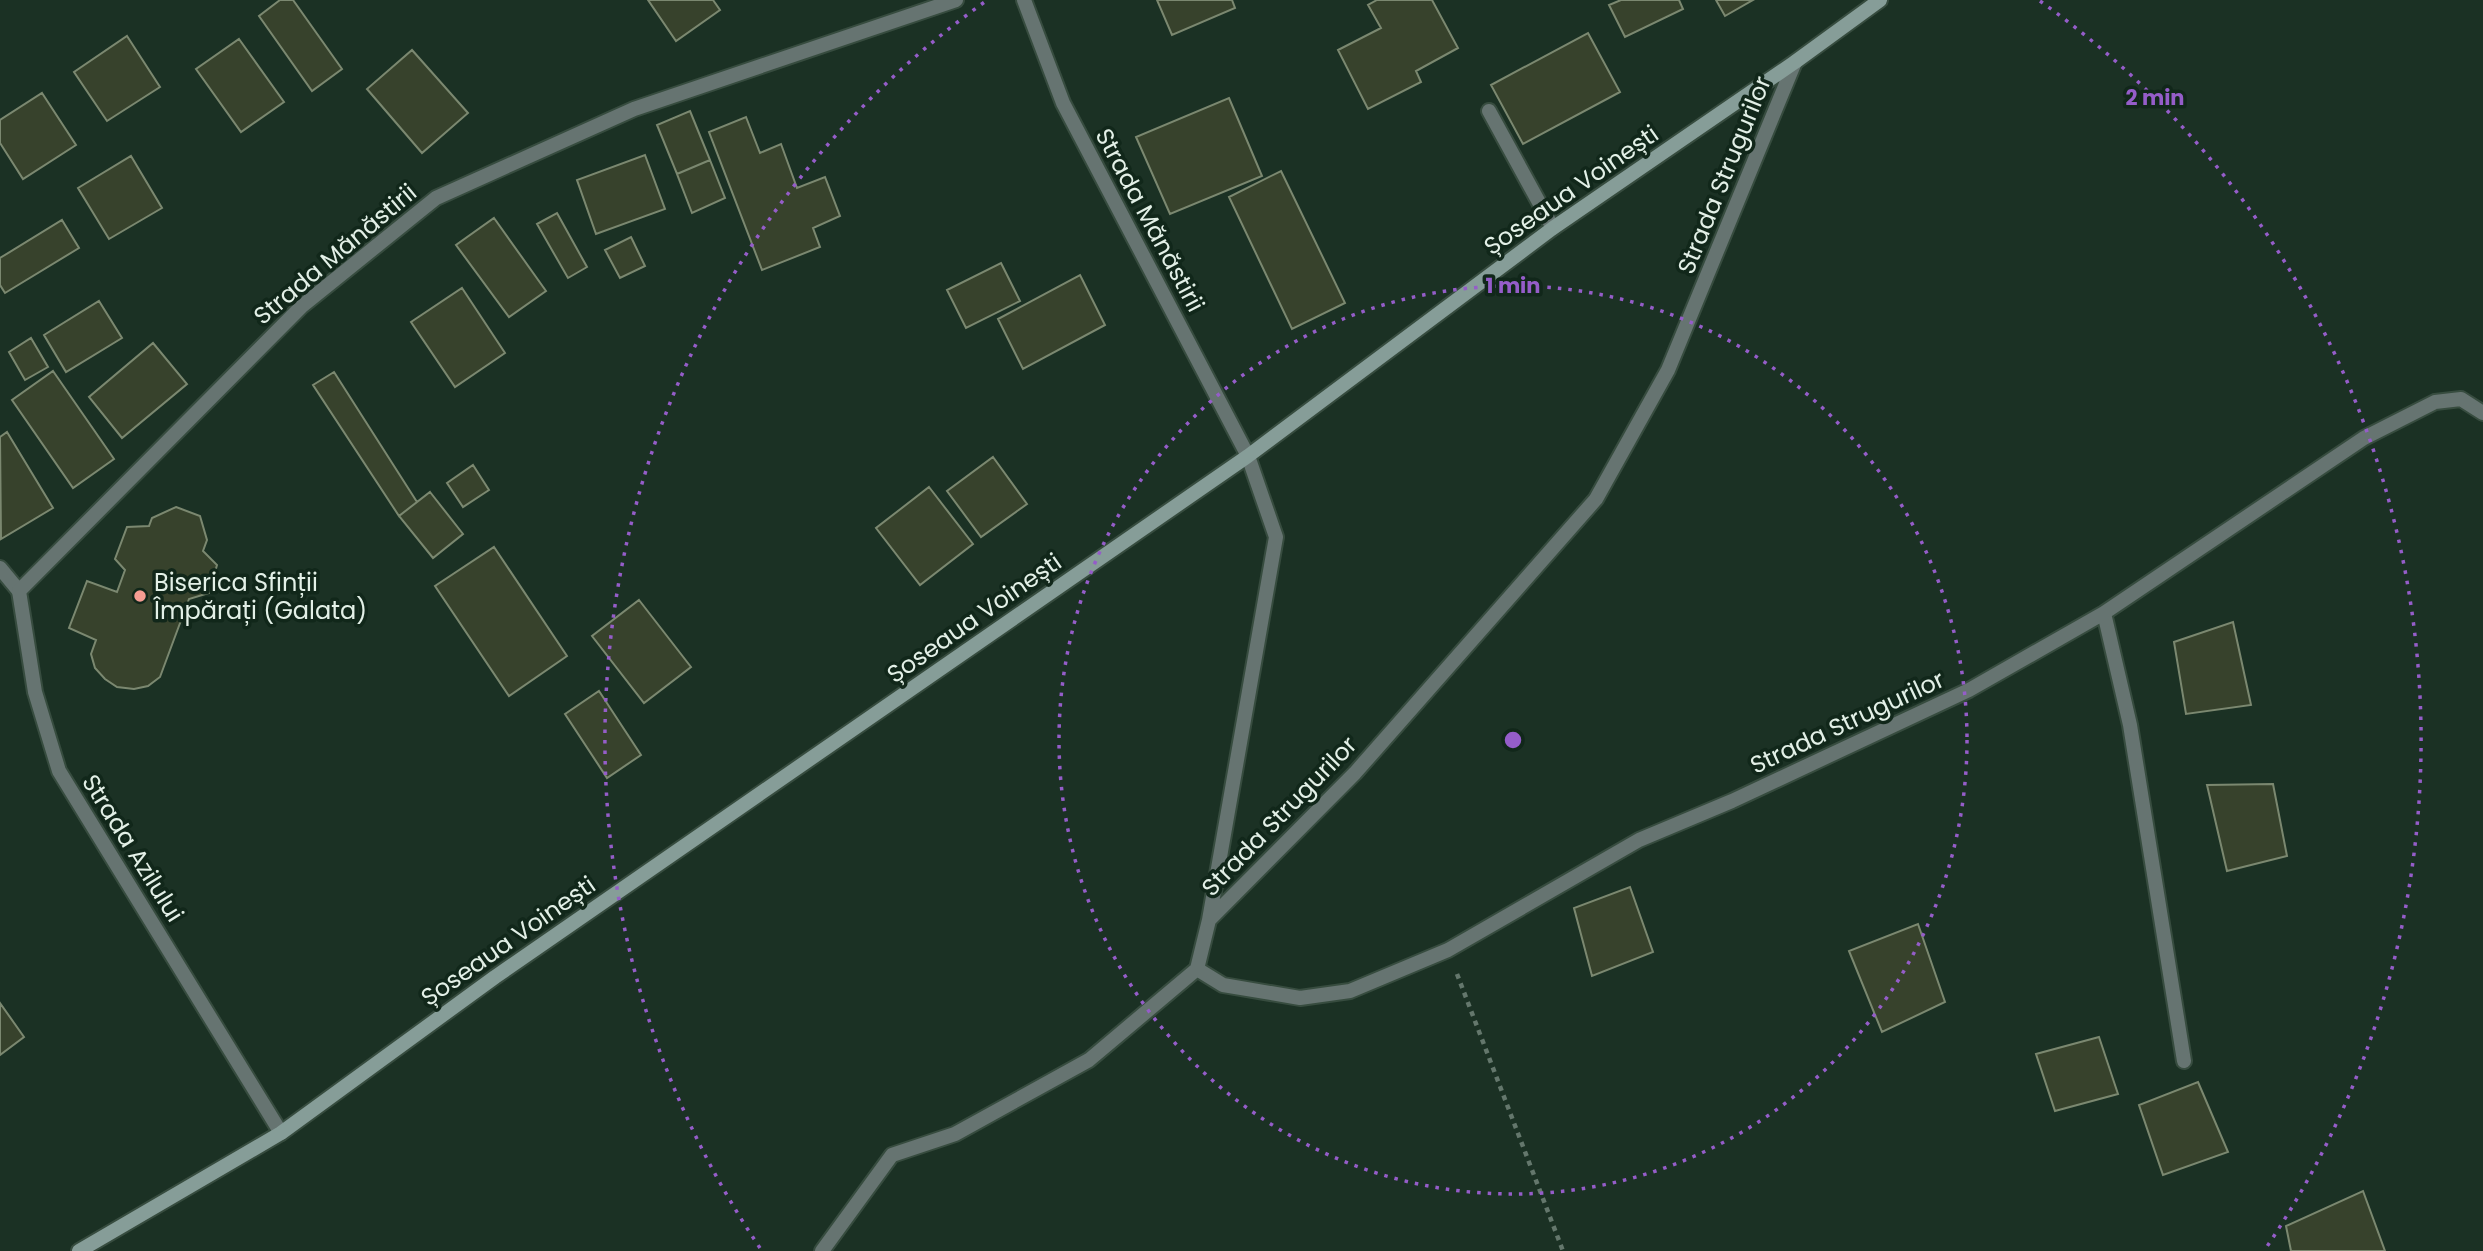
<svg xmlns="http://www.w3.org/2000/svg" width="2483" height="1251" font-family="Poppins,sans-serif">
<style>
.building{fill:#37422c;stroke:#7b8870;stroke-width:2}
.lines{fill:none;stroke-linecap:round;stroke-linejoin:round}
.service-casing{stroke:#374c3f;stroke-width:18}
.minor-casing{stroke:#374c3f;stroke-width:18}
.secondary-casing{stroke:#374c3f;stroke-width:18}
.path{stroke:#64776c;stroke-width:4.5;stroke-dasharray:5 5;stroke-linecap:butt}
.service{stroke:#667471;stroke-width:14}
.minor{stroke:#667471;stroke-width:14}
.secondary{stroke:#869d98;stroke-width:14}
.ring{fill:none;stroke:#955dc9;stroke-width:3.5;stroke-dasharray:3.5 7}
.poi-dot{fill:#f59c92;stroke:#11271a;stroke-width:2.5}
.labels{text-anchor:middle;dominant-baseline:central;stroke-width:7;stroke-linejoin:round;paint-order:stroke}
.street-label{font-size:24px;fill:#e3f0e7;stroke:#11271a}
.poi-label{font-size:24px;fill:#e3f0e7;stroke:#11271a;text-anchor:start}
.centre{fill:#955dc9;stroke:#11271a;stroke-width:3.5}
.ring-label{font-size:21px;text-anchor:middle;font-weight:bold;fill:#955dc9;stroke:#11271a;stroke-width:7;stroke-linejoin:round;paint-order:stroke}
</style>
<rect width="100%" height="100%" fill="#1b3124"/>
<path class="building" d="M280,0H293L342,69L312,91L259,16Z
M648,0H713L720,10L676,41Z
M1157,0H1232L1235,8L1172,35Z
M1377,0H1432L1458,48L1416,71L1421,82L1368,109L1338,50L1381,28L1368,5Z
M1621,0H1679L1683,9L1625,37L1609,5Z
M1716,0H1753L1725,16Z
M1588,33L1620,92L1523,144L1491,85Z
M127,36L160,87L107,121L74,72Z
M239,39L284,102L241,132L196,69Z
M412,50L468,113L422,153L367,89Z
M42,93L76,145L23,179L0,143V120Z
M1229,98L1262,176L1170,214L1136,137Z
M690,111L710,160L677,174L657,125Z
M746,117L760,153L781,144L797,188L825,177L840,216L813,228L820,247L762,270L709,132Z
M645,155L665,209L596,234L577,180Z
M131,156L162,208L109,239L78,188Z
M710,160L725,198L692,213L677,174Z
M1281,171L1345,303L1292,329L1229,197Z
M557,213L587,267L568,278L537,224Z
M494,218L546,291L509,317L456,245Z
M62,220L79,248L5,293L0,285V258Z
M631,237L645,266L620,278L605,250Z
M1001,263L1020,301L966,328L947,290Z
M1080,275L1105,325L1023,369L998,319Z
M462,288L505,353L455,387L411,322Z
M99,301L122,338L66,372L44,335Z
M31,338L48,367L25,380L9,352Z
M153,343L187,384L122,438L89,397Z
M53,371L114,459L73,488L12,400Z
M334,372L417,502L399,516L313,385Z
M7,432L53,508L1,539L0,437Z
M993,457L1027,504L981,537L947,491Z
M473,465L489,490L463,507L447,483Z
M929,487L973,544L920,585L876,528Z
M430,492L463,534L433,558L399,516Z
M176,507L200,516L207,540L203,551L217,565L209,593L189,599L160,677L148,686L134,689L117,687L105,679L95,668L91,654L96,640L69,628L87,581L117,592L125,570L115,559L127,527L149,526L152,518Z
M494,547L567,656L509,696L435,586Z
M639,600L691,667L644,703L592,636Z
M2233,622L2251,705L2186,714L2174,642Z
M599,691L641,755L607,778L565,714Z
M2273,784L2287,856L2227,871L2207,785Z
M1630,887L1653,952L1592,976L1574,908Z
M1918,924L1945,1002L1882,1032L1849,951Z
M0,1003L24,1037L0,1055Z
M2099,1037L2118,1094L2055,1111L2036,1054Z
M2198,1082L2228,1152L2163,1175L2139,1105Z
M2363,1191L2385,1251H2291L2286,1226Z"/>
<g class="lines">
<defs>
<path id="service" d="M1489,111L1553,228
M0,568L19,591"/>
<path id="minor" d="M1024,0L1063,103L1248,456L1276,537L1209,920
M1795,62L1668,370L1596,499L1355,773L1209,920L1197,969L1223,985L1300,998L1350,991L1448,950L1639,840L1732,801L1969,690L2104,613L2364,438L2435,402L2461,399L2483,413
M2104,613L2130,725L2184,1061
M281,1133L59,771L35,692L19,591L302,306L436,198L634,109L956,0
M822,1251L892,1155L955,1134L1089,1060L1197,969"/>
<path id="secondary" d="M79,1251L281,1133L495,977L1248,456L1553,228L1795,62L1880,0"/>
</defs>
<use href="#service" class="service-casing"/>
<use href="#minor" class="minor-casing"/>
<use href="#secondary" class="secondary-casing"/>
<path class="path" d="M1457,974L1563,1251"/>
<use href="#service" class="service"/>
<use href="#minor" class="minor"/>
<use href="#secondary" class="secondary"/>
</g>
<g class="ring">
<circle cx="1513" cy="740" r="454"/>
<path d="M760 1248A908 908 0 0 1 986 1M2040 1A908 908 0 0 1 2266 1248"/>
</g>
<circle class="poi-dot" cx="140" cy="596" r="7"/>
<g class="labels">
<g class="street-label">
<text transform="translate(1724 175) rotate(-68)">Strada Strugurilor</text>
<text transform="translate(1571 190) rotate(-35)">Șoseaua Voinești</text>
<text transform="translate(1150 220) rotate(62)">Strada Mănăstirii</text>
<text transform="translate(335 254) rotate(-40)">Strada Mănăstirii</text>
<text transform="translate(974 618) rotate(-35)">Șoseaua Voinești</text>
<text transform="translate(1847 722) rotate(-25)">Strada Strugurilor</text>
<text transform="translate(1279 816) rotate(-46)">Strada Strugurilor</text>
<text transform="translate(133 848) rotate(58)">Strada Azilului</text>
<text transform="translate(508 941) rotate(-35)">Șoseaua Voinești</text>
</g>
<g class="poi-label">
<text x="154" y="582">Biserica Sfinții<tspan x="154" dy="28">Împărați (Galata)</tspan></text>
</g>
</g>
<circle cx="1513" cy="740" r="10" class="centre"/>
<g class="ring-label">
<text x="2155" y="105">2 min</text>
<text x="1513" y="293">1 min</text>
</g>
</svg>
